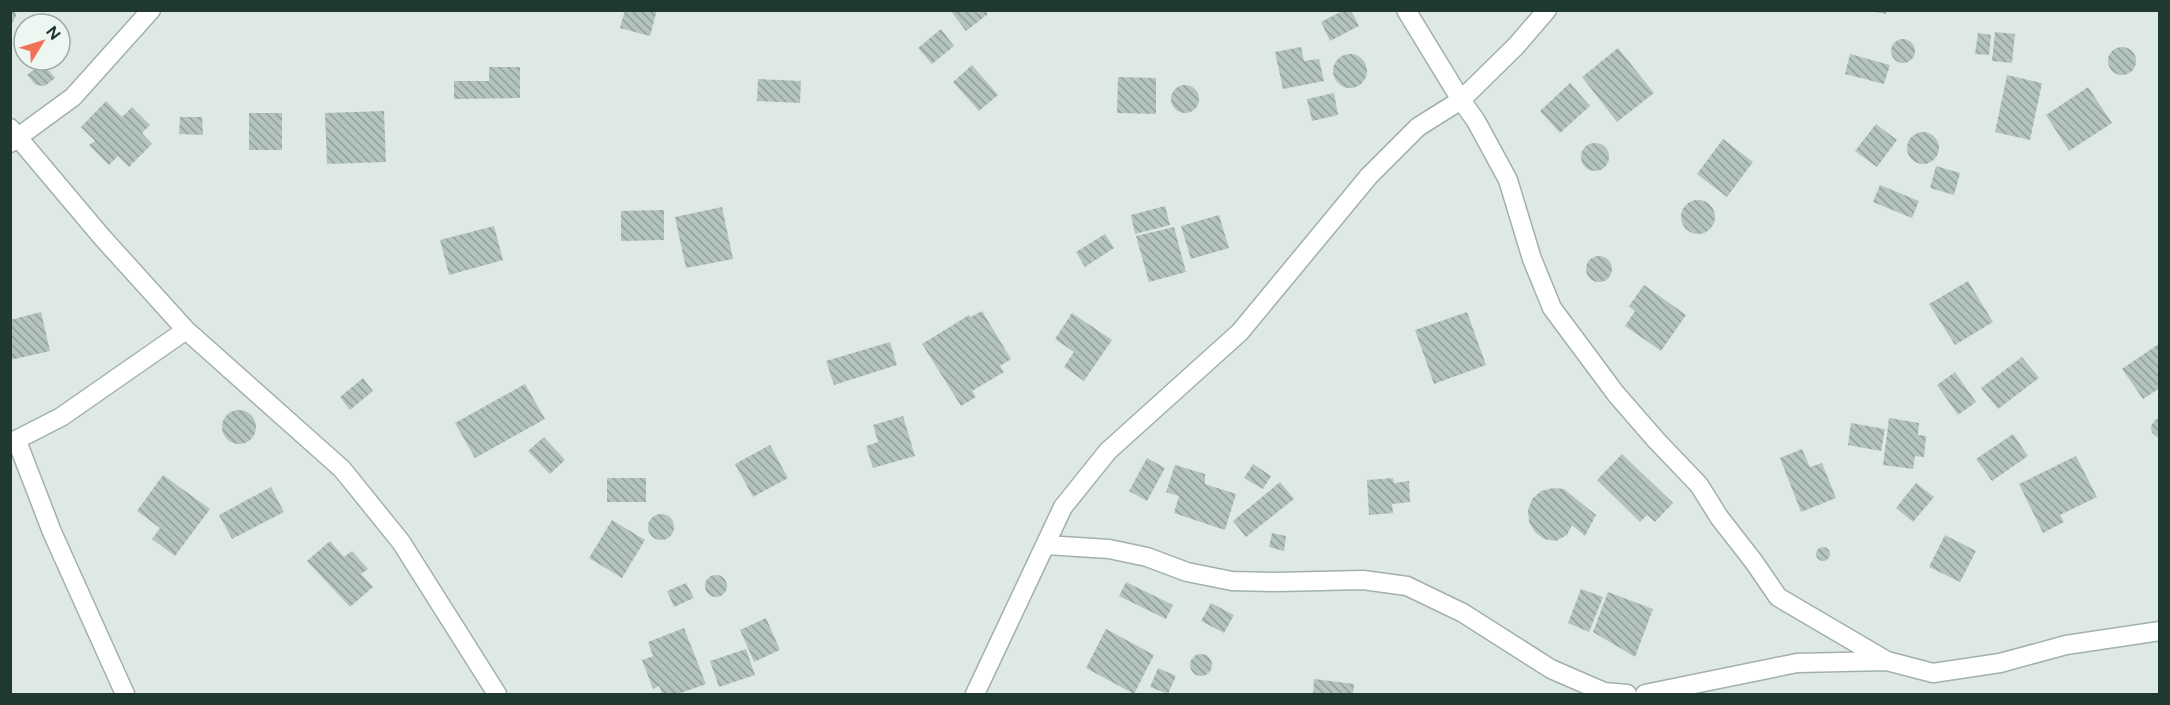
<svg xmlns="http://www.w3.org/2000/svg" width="2170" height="705" font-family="Figtree,sans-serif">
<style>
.building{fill:url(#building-back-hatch)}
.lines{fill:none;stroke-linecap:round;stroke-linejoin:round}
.minor-casing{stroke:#a1b1aa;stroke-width:21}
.minor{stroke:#fff;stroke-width:18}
</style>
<defs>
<pattern id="building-back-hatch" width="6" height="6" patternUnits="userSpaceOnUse" patternTransform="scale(1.5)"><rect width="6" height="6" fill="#b3c4bc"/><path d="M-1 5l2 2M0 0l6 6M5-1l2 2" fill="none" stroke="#91a099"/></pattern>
</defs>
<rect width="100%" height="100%" fill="#dee9e4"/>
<path class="building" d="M10,10H15L16,16L10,27Z
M625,10H657L650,36L620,28Z
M950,10H985L988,14L966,31Z
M1344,10H1351L1359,26L1330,41L1321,22Z
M1864,10H1886V14Z
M941,29L954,46L932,64L918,48Z
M1995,32L2015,34L2012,63L1992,61Z
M1978,33L1991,35L1989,55L1975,54Z
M1891 51a12 12 0 1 1 24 0a12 12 0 1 1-24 0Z
M2108 61a14 14 0 1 1 28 0a14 14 0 1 1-28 0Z
M1301,47L1304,61L1319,59L1324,81L1283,89L1275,52Z
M1618,48L1654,93L1617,122L1582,77Z
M1333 71a17 17 0 1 1 34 0a17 17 0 1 1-34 0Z
M1850,54L1890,65L1884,84L1845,74Z
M42,63L55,78L45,86L36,85L27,75Z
M972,65L998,95L979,111L953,82Z
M489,67H520V98L454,99V81H489Z
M2007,75L2042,83L2030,140L1995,132Z
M1118,77L1156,78V114L1117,113Z
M758,79L801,81L800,103L757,101Z
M1570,83L1590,106L1560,133L1540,111Z
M1171 99a14 14 0 1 1 28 0a14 14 0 1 1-28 0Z
M2088,87L2112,123L2069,151L2046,115Z
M1334,93L1338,115L1312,121L1307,99Z
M106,101L122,117L132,107L150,125L142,133L152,144L129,167L118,156L109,165L89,145L95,141L81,127Z
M384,111L386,162L327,164L325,113Z
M249,113H282V150H249Z
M180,117H202L203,135L179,134Z
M1876,124L1897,140L1877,167L1855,151Z
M1907 148a16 16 0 1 1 32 0a16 16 0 1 1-32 0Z
M1723,139L1753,162L1727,197L1697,174Z
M1581 157a14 14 0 1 1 28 0a14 14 0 1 1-28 0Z
M1936,166L1960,173L1954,195L1930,188Z
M1880,185L1919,201L1912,218L1873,202Z
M1681 217a17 17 0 1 1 34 0a17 17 0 1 1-34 0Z
M1165,206L1170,225L1135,234L1131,215Z
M722,207L733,259L686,268L675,217Z
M664,210V240L621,241V211Z
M1219,215L1229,248L1191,259L1181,226Z
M494,226L503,260L449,275L440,240Z
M1174,227L1186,272L1149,282L1136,236Z
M1105,234L1114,248L1085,267L1076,252Z
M1586 269a13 13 0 1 1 26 0a13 13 0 1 1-26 0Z
M1968,281L1993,322L1955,345L1929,304Z
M1644,285L1686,315L1661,351L1625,326L1635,311L1629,306Z
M982,311L1011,359L1000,366L1004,372L972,391L976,397L961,406L922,344L969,315L971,317Z
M41,312L50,351L10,360V320Z
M1467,312L1486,365L1434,384L1415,330Z
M1072,313L1112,340L1084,381L1064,367L1074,352L1055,339Z
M890,342L897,365L834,385L826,361Z
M2160,343V388L2143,399L2122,369Z
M2022,357L2039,378L1998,409L1981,388Z
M1955,372L1976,402L1958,415L1937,385Z
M363,378L373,391L350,410L340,397Z
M525,384L545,419L475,458L455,423Z
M222 427a17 17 0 1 1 34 0a17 17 0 1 1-34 0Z
M903,416L915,456L873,468L866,446L878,442L873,425Z
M1889,418L1919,423L1918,435L1926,436L1924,457L1915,456L1913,469L1883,465Z
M2160,418V439L2152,433L2151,426L2155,420Z
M1851,423L1885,429L1881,451L1848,445Z
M2013,434L2028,456L1992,481L1976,459Z
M544,437L565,460L550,474L528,451Z
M770,445L788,478L753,497L735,464Z
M1802,449L1810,467L1822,463L1836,498L1801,512L1780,458Z
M1622,454L1673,503L1655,522L1647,515L1640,522L1597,480Z
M2076,456L2097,497L2060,515L2064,522L2043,533L2019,484Z
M1147,458L1165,468L1147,501L1129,491Z
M1253,464L1271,476L1263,489L1244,478Z
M1175,465L1205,474V484L1236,494L1225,530L1174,513L1179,496L1166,492Z
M163,475L210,509L175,556L152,539L160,528L137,511Z
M607,478H646V502H607Z
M1393,478L1394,483L1409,481L1410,502L1392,504L1393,513L1369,515L1367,480Z
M1280,482L1294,499L1246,537L1233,521Z
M1916,483L1934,497L1913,522L1896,508Z
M271,487L284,512L232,539L219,515Z
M1553,488L1564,489L1596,515L1585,536L1572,525L1567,535L1556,541L1544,539L1535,532L1529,522L1528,510L1532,499L1541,491Z
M648 527a13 13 0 1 1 26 0a13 13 0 1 1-26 0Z
M612,520L645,540L622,578L589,558Z
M1272,533L1286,536L1284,551L1269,547Z
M1945,535L1976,551L1960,582L1929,567Z
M330,541L344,557L352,551L368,569L361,574L373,587L350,607L307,561Z
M1816 554a7 7 0 1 1 14 0a7 7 0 1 1-14 0Z
M705 586a11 11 0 1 1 22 0a11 11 0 1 1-22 0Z
M1126,582L1173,605L1166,619L1119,596Z
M686,583L694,598L674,607L667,591Z
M1581,589L1603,597L1589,632L1568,623Z
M1608,592L1653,609L1635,657L1593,632Z
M1211,603L1234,615L1224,633L1201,621Z
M766,618L780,650L754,662L740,630Z
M684,628L706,684L678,694H662L659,686L653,689L642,660L653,656L648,642Z
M1106,629L1154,655L1134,694L1086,668Z
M746,649L755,675L719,687L710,661Z
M1190 665a11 11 0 1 1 22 0a11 11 0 1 1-22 0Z
M1158,668L1176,676L1168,694L1150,687Z
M1314,679L1354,684L1353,694H1313Z"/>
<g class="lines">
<defs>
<path id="minor" d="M1406,10L1461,100L1476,121L1508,180L1532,259L1552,308L1616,394L1656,440L1699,485L1719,517L1754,562L1778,597L1887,661L1933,673L2000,663L2066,645L2160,631
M10,128L101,236L186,330L342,469L401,542L497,694
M10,143L73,97L151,10
M17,441L52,532L125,694
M10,443L61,417L186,330
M1046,545L1109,549L1147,557L1187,572L1232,581L1277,582L1363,580L1407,586L1463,613L1551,669L1604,692L1627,694
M975,694L1063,507L1108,451L1240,332L1369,176L1418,127L1461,100L1516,46L1547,10
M1645,694L1797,663L1886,661"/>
</defs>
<use href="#minor" class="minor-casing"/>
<use href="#minor" class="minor"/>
</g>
<rect width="2170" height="705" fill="none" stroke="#203930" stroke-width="24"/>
<g transform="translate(42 42) rotate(52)"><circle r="28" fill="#eef6f2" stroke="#9caaa4" stroke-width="1.5"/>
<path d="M0-4.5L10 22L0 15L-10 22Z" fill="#f17255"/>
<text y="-9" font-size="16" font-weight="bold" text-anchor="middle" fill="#203930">N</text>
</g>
</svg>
